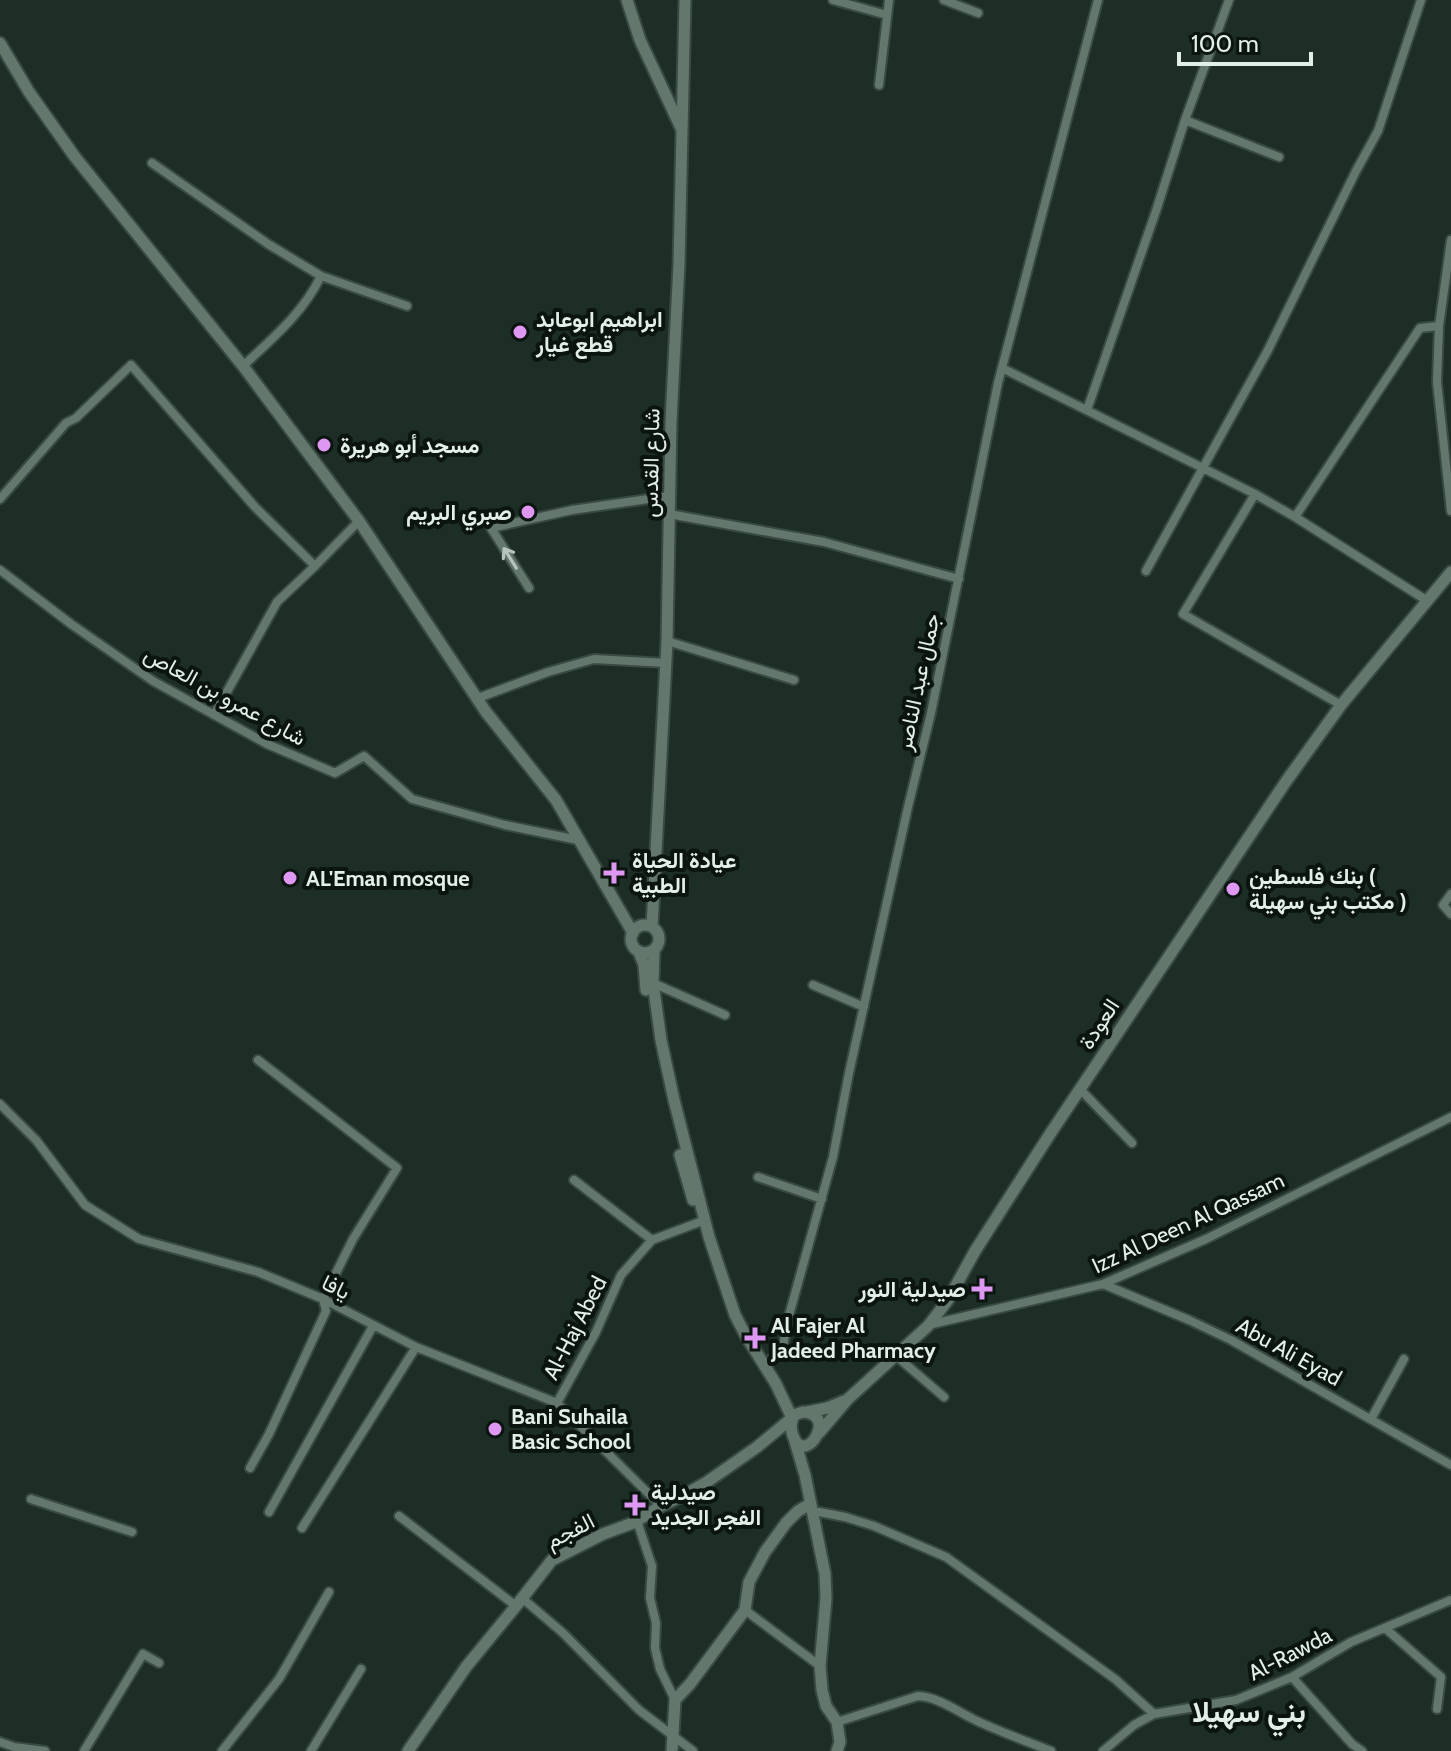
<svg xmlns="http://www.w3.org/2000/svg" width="1451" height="1751" font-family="Cabin,Vazirmatn,sans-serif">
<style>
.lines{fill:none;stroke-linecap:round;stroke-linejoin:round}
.street-casing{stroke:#3a4a43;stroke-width:12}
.secondary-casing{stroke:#3a4a43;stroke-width:15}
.street{stroke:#63776d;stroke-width:8}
.secondary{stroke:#63776d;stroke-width:11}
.oneway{stroke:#b6c4bd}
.poi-dot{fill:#de98f3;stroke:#0c1410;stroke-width:3}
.labels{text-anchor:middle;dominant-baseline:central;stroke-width:8;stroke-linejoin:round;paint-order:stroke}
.poi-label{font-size:22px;font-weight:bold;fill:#e2eee8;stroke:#0c1410;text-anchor:start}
.street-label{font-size:22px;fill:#e2eee8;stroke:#0c1410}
.district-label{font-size:30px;font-weight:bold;fill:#e2eee8;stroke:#0c1410}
</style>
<rect width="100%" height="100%" fill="#1c2e26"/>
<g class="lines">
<defs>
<path id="street" d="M833,0L887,15
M944,0L978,13
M879,85L889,0
M1185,120L1279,157
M152,163L268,244L321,276L407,306
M1451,240L1439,326L1437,382L1451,511
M243,366C273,338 303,313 321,276
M1002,368L1255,494L1295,517L1426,600
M1087,410L1156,211L1185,120L1229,0
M1255,494L1183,614L1341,705
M0,499L66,423L76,418L131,365L255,507L315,566L359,521
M669,514L824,542L959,579
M1295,517L1420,328L1439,326
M0,570L71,624L153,681L267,744L335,773L364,756L412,799L505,825L578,840
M1146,571L1268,350L1356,171L1378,131L1421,0
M529,588L491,528L572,510L669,496
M667,641L794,680
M478,698L548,672L594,659L666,663
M214,715L277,602L315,566
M1451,894L1443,905L1451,914
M653,983L725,1015
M813,985L864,1007
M1080,1089L1132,1143
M0,1104L36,1140L85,1205L139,1239L258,1272L323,1299L416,1347L557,1403L661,1506
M758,1177L822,1199
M574,1180L652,1240
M1103,1284L1189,1320L1231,1340L1451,1465
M928,1325L1103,1284L1206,1239L1451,1117
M895,1355L944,1397
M765,1366L783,1346L788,1319L833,1157L849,1073L908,807L931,713L998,383L1098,0
M557,1403L596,1332L621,1275L652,1240L705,1220
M1371,1419L1404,1359
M250,1468L269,1434L326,1311L323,1299L353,1239L397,1168L258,1060
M31,1499L132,1532
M269,1512L373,1326
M819,1512L845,1517L874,1526L946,1557L1115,1679L1154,1714
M399,1516L516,1606
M637,1521L652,1566L650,1598L656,1623L655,1648L660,1669L675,1700
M302,1528L416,1347
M522,1598L563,1633L639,1710L693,1751
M745,1610L820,1666
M1385,1628L1441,1677L1437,1709
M1292,1677L1352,1744L1362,1751
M837,1722L918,1696C938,1697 957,1711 975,1720C1000,1732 1026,1741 1051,1751
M0,1742L14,1747L45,1751
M84,1751L143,1654L159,1663
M222,1751L279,1679L329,1592
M311,1751L361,1669
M1103,1751L1134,1725L1154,1714L1236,1700L1292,1677L1351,1642L1451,1600"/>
<path id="secondary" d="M627,0L640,40L681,128
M0,43L29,92L75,157L243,366L359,521L486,712L556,800L633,933
M631 939a14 14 0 1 1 28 0a14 14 0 1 1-28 0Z
M652,927L667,641L671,421L679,264L685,0
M639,952L644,965L646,990
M680,1155L693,1200
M803,1412C838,1414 807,1463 795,1440C790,1431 790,1424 794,1415Z
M807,1412L827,1408L844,1401
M819,1433L848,1399L928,1326L948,1300L975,1251L1050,1134L1287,780L1341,705L1451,572
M794,1438L805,1475L825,1574L826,1598L820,1666L822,1690L826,1706L837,1722L840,1742L837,1751
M408,1751L466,1667L516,1606L552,1560L603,1534L633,1523L661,1506L684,1495L707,1482L757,1447L792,1418L776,1384L746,1336L735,1315L709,1237L674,1100L661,1040L653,983L654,951
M672,1751L675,1700L690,1684L745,1610L749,1582L765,1552L786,1523L798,1511L810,1504"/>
</defs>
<use href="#street" class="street-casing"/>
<use href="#secondary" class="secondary-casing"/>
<use href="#street" class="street"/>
<use href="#secondary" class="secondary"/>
</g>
<defs><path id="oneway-shaft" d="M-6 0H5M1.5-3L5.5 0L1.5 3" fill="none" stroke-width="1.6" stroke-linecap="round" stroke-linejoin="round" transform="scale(2)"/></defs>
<use class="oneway" href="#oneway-shaft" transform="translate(510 558) rotate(-122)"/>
<g class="poi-dot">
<circle cx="520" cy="332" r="8"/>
<circle cx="324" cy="445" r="8"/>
<circle cx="528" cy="512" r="8"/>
<path d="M610 861h8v8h8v8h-8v8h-8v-8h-8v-8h8z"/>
<circle cx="290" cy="878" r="8"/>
<circle cx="1233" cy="889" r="8"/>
<path d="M978 1277h8v8h8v8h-8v8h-8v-8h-8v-8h8z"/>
<path d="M751 1326h8v8h8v8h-8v8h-8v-8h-8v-8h8z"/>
<circle cx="495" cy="1429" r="8"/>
<path d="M631 1493h8v8h8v8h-8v8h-8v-8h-8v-8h8z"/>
</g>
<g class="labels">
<g class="poi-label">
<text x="536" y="319">ابراهيم ابوعابد<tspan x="536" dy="25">قطع غيار</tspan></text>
<text x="340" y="445">مسجد أبو هريرة</text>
<text x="512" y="512" text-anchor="end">صبري البريم</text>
<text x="632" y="860">عيادة الحياة<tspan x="632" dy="25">الطبية</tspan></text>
<text x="1249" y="876">بنك فلسطين (<tspan x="1249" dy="25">مكتب بني سهيلة )</tspan></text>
<text x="306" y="878">AL'Eman mosque</text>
<text x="966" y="1289" text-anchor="end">صيدلية النور</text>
<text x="771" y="1325">Al Fajer Al<tspan x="771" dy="25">Jadeed Pharmacy</tspan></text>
<text x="511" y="1416">Bani Suhaila<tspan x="511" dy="25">Basic School</tspan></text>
<text x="651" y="1492">صيدلية<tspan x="651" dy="25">الفجر الجديد</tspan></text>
</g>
<g class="street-label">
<text transform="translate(651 463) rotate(-89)">شارع القدس</text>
<text transform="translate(918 682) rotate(-78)">جمال عبد الناصر</text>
<text transform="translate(225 696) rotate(29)">شارع عمرو بن العاص</text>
<text transform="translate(1099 1024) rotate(-57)">العودة</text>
<text transform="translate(1188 1223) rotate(-25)">Izz Al Deen Al Qassam</text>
<text transform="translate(336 1287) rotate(26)">يافا</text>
<text transform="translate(575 1328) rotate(-63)">Al-Haj Abed</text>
<text transform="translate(1289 1352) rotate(29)">Abu Ali Eyad</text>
<text transform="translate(570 1531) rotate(-27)">الفجم</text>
<text transform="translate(1290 1654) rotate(-27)">Al-Rawda</text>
</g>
<g class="district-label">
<text x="1249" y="1711">بني سهيلا</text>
</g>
</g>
<path d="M1179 52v12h132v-12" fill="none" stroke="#e2eee8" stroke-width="4"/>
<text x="1191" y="52" font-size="24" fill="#e2eee8" stroke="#0c1410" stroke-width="6" paint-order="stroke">100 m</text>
</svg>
